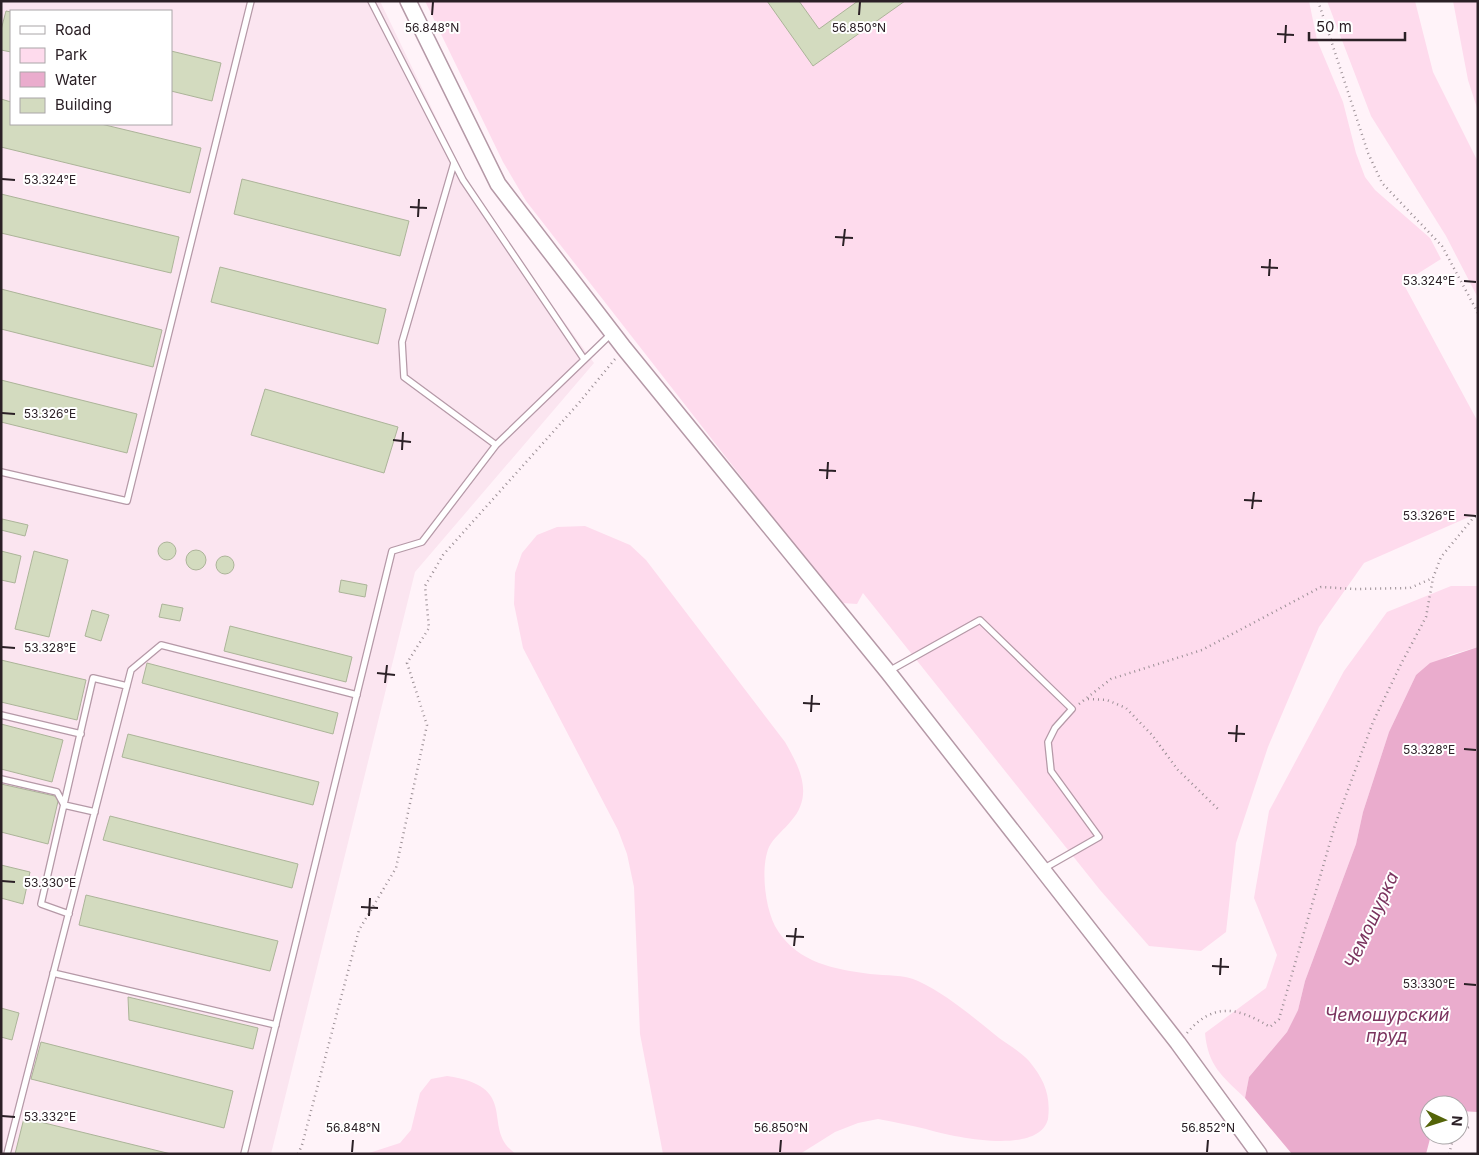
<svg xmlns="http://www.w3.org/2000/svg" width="1479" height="1155" font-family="Inter,sans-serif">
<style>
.built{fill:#fbe5f0;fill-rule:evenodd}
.green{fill:#fedbed}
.water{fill:#eaaccd}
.building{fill:#d3dbbf;stroke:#acb499}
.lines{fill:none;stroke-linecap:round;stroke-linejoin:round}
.lane-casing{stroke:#b599a7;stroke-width:8}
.secondary-casing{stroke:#b599a7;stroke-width:18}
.path{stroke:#9b8f95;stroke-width:2.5;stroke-dasharray:1 4;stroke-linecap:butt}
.lane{stroke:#fff;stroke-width:5.5}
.secondary{stroke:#fff;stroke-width:15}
.ticks{fill:none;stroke:#2b2026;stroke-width:2}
.labels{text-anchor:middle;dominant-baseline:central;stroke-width:4;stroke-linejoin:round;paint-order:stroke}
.water-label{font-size:18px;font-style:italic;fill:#7b345f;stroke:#fff}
.ticks-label{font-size:12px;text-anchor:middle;fill:#2b2026;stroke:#fff;stroke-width:4;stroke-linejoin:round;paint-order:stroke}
</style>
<rect width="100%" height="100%" fill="#fff3f9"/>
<path class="built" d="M1,1H380L476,200L594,363L415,572L271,1154H1ZM11,11H171V124H11Z"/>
<path class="green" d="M425,1H1309L1317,40L1343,102L1356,153L1365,177L1375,190L1430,238L1441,259L1403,283L1478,422V513L1364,563L1319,627L1268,747L1236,843L1226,932L1201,951L1149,946L1100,890L863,593L857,604L842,603L835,597L526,201L503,162Z
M1327,1H1415L1433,72L1478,162V298L1446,236L1371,116Z
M1453,1H1478V111L1468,80Z
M585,526L630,545L646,560L785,742C800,768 814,795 791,821C785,829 773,838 769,847C760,868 765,912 778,931C799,963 834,969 870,974C887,976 903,974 918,981C948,995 974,1018 999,1038C1009,1045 1021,1052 1029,1061C1044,1079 1051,1095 1048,1119C1039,1155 957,1138 926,1129C910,1125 894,1122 878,1119L858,1123L835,1132L800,1154H663L640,1034L634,887L627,854L618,830L523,648L514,604L515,573L522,553L537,535L557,527Z
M1451,586H1478V647L1450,655L1416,675L1389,732L1363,812L1356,844L1305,981L1298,1010L1287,1032L1249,1077L1245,1098C1222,1076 1208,1066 1205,1033L1266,988L1277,955L1254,898L1269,811L1344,671L1387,612Z
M447,1076C523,1087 479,1129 516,1154H366L400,1143L411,1130L420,1093L431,1079Z"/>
<path class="water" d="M1478,647V1112L1459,1111V1105H1429V1135H1431L1426,1154H1292L1245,1098L1249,1077L1287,1032L1298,1010L1305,981L1356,844L1363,812L1389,732L1416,675L1430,663Z"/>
<path class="building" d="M767,1H799L819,29L858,1H905L813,66Z
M6,11L11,12V52L1,50V30Z
M171,51L221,63L212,101L171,91Z
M1,99L11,102V124H101L201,148L190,193L1,147Z
M242,179L409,221L400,256L234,214Z
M1,194L179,237L171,273L1,233Z
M220,267L386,309L378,344L211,302Z
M1,289L162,330L153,367L1,329Z
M1,380L137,414L127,453L1,422Z
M265,389L398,427L384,473L251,435Z
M2,519L28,525L25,536L1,530Z
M158 551a9 9 0 1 1 18 0a9 9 0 1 1-18 0Z
M186 560a10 10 0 1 1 20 0a10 10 0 1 1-20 0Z
M1,551L21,556L15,583L1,580Z
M34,551L68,560L49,637L15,629Z
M216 565a9 9 0 1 1 18 0a9 9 0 1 1-18 0Z
M341,580L367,585L365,597L339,592Z
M162,604L183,608L180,621L159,617Z
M92,610L109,615L101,641L85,636Z
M230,626L352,657L346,682L224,651Z
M1,660L86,680L77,720L1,702Z
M147,663L338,713L333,734L142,683Z
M1,724L63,740L52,782L1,769Z
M128,734L319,782L313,805L122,757Z
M1,784L59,797L48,844L1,832Z
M110,816L298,864L292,888L103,840Z
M1,865L30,872L23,904L1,898Z
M86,895L278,941L270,971L79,925Z
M128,997L258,1028L253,1049L129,1020Z
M1,1008L19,1013L12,1040L1,1037Z
M41,1042L233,1091L224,1128L31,1079Z
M24,1118L171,1154H15Z"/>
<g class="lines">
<defs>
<path id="lane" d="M371,1L463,180L584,359
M454,163L402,342L404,377L496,445
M1,472L127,501L251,1
M889,671L980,620L1072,709L1055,728L1048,742L1051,771L1099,837L1043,869
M1,715L81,734
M1,779L57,792L64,805L95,812
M69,914L41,904L93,678L127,686
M53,973L276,1025
M7,1154L131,670L161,645L357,695
M244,1154L392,551L422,542L496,445L612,333"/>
<path id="secondary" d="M408,1L498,184L624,348L888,672L1178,1043L1259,1154"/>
</defs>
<use href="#lane" class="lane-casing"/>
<use href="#secondary" class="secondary-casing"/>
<path class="path" d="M1318,1L1368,153L1382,183L1442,246L1478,313
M1088,699L1107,700L1126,708L1152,735L1178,770L1219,810
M1079,704L1111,679L1202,650L1321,587L1355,589L1410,588L1433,578L1441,557L1474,517L1478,516
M1187,1033C1214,1001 1239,1008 1270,1027L1279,1019L1335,825L1373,722L1400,666L1426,617L1433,578
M1459,1132L1469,1127
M298,1154L302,1145L359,930L396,868L427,725L407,663L429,628L425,586L443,555L578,404L615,359
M1449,1154L1454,1135"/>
<use href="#lane" class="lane"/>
<use href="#secondary" class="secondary"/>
</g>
<path class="ticks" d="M432,15L433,2M859,15L860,2M1277,34L1294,35M1285,43L1286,25M2,179L15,180M410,207L427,208M418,217L419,199M835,237L853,238M843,246L845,229M1261,267L1278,268M1269,276L1270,259M1464,281L1476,282M2,413L15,414M393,440L411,442M402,450L403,432M819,470L836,471M827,479L828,462M1244,500L1262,501M1252,509L1254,492M1464,515L1476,516M2,647L15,648M377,673L395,675M385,683L387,665M803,703L820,704M811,712L812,695M1228,733L1245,734M1236,742L1237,725M1464,749L1476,750M2,881L15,882M361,907L378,908M369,916L370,898M786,936L804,937M794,946L796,928M1212,966L1229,967M1220,975L1221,958M1464,984L1476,985M2,1116L15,1117M352,1152L353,1140M780,1152L781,1140M1207,1152L1208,1140"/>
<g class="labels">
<g class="water-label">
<text transform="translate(1371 920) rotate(-65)">Чемошурка</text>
<text x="1387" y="1014">Чемошурский<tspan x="1387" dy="21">пруд</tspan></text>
</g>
</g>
<g class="ticks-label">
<text x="432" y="32">56.848°N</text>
<text x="859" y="32">56.850°N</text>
<text x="50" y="184">53.324°E</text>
<text x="1429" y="285">53.324°E</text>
<text x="50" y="418">53.326°E</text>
<text x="1429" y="520">53.326°E</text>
<text x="50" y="652">53.328°E</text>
<text x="1429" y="754">53.328°E</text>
<text x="50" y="887">53.330°E</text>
<text x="1429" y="988">53.330°E</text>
<text x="50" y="1121">53.332°E</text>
<text x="353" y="1132">56.848°N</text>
<text x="781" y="1132">56.850°N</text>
<text x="1208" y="1132">56.852°N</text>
</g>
<rect width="1479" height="1155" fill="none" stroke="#2b2026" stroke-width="5"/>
<rect x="10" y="10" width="162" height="115" fill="#ffffff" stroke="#aaa6a8"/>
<rect x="20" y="26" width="25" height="8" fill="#ffffff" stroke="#aaa6a8"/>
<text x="55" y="35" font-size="15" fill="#2b2026">Road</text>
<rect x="20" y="48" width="25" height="15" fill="#fedbed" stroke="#aaa6a8"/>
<text x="55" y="60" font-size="15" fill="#2b2026">Park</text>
<rect x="20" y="72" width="25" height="15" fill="#eaaccd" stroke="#aaa6a8"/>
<text x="55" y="85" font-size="15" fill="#2b2026">Water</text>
<rect x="20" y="98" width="25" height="15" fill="#d3dbbf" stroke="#aaa6a8"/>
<text x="55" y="110" font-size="15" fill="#2b2026">Building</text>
<g transform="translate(1444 1120) rotate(94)"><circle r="24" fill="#ffffff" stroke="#aaa6a8"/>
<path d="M0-4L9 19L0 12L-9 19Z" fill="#546409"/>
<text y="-8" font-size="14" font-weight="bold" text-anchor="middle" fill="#2b2026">N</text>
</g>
<path d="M1309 32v8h96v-8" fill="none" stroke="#2b2026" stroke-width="2.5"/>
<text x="1316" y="32" font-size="15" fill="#2b2026" stroke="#ffffff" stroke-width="4" paint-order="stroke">50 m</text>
</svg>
